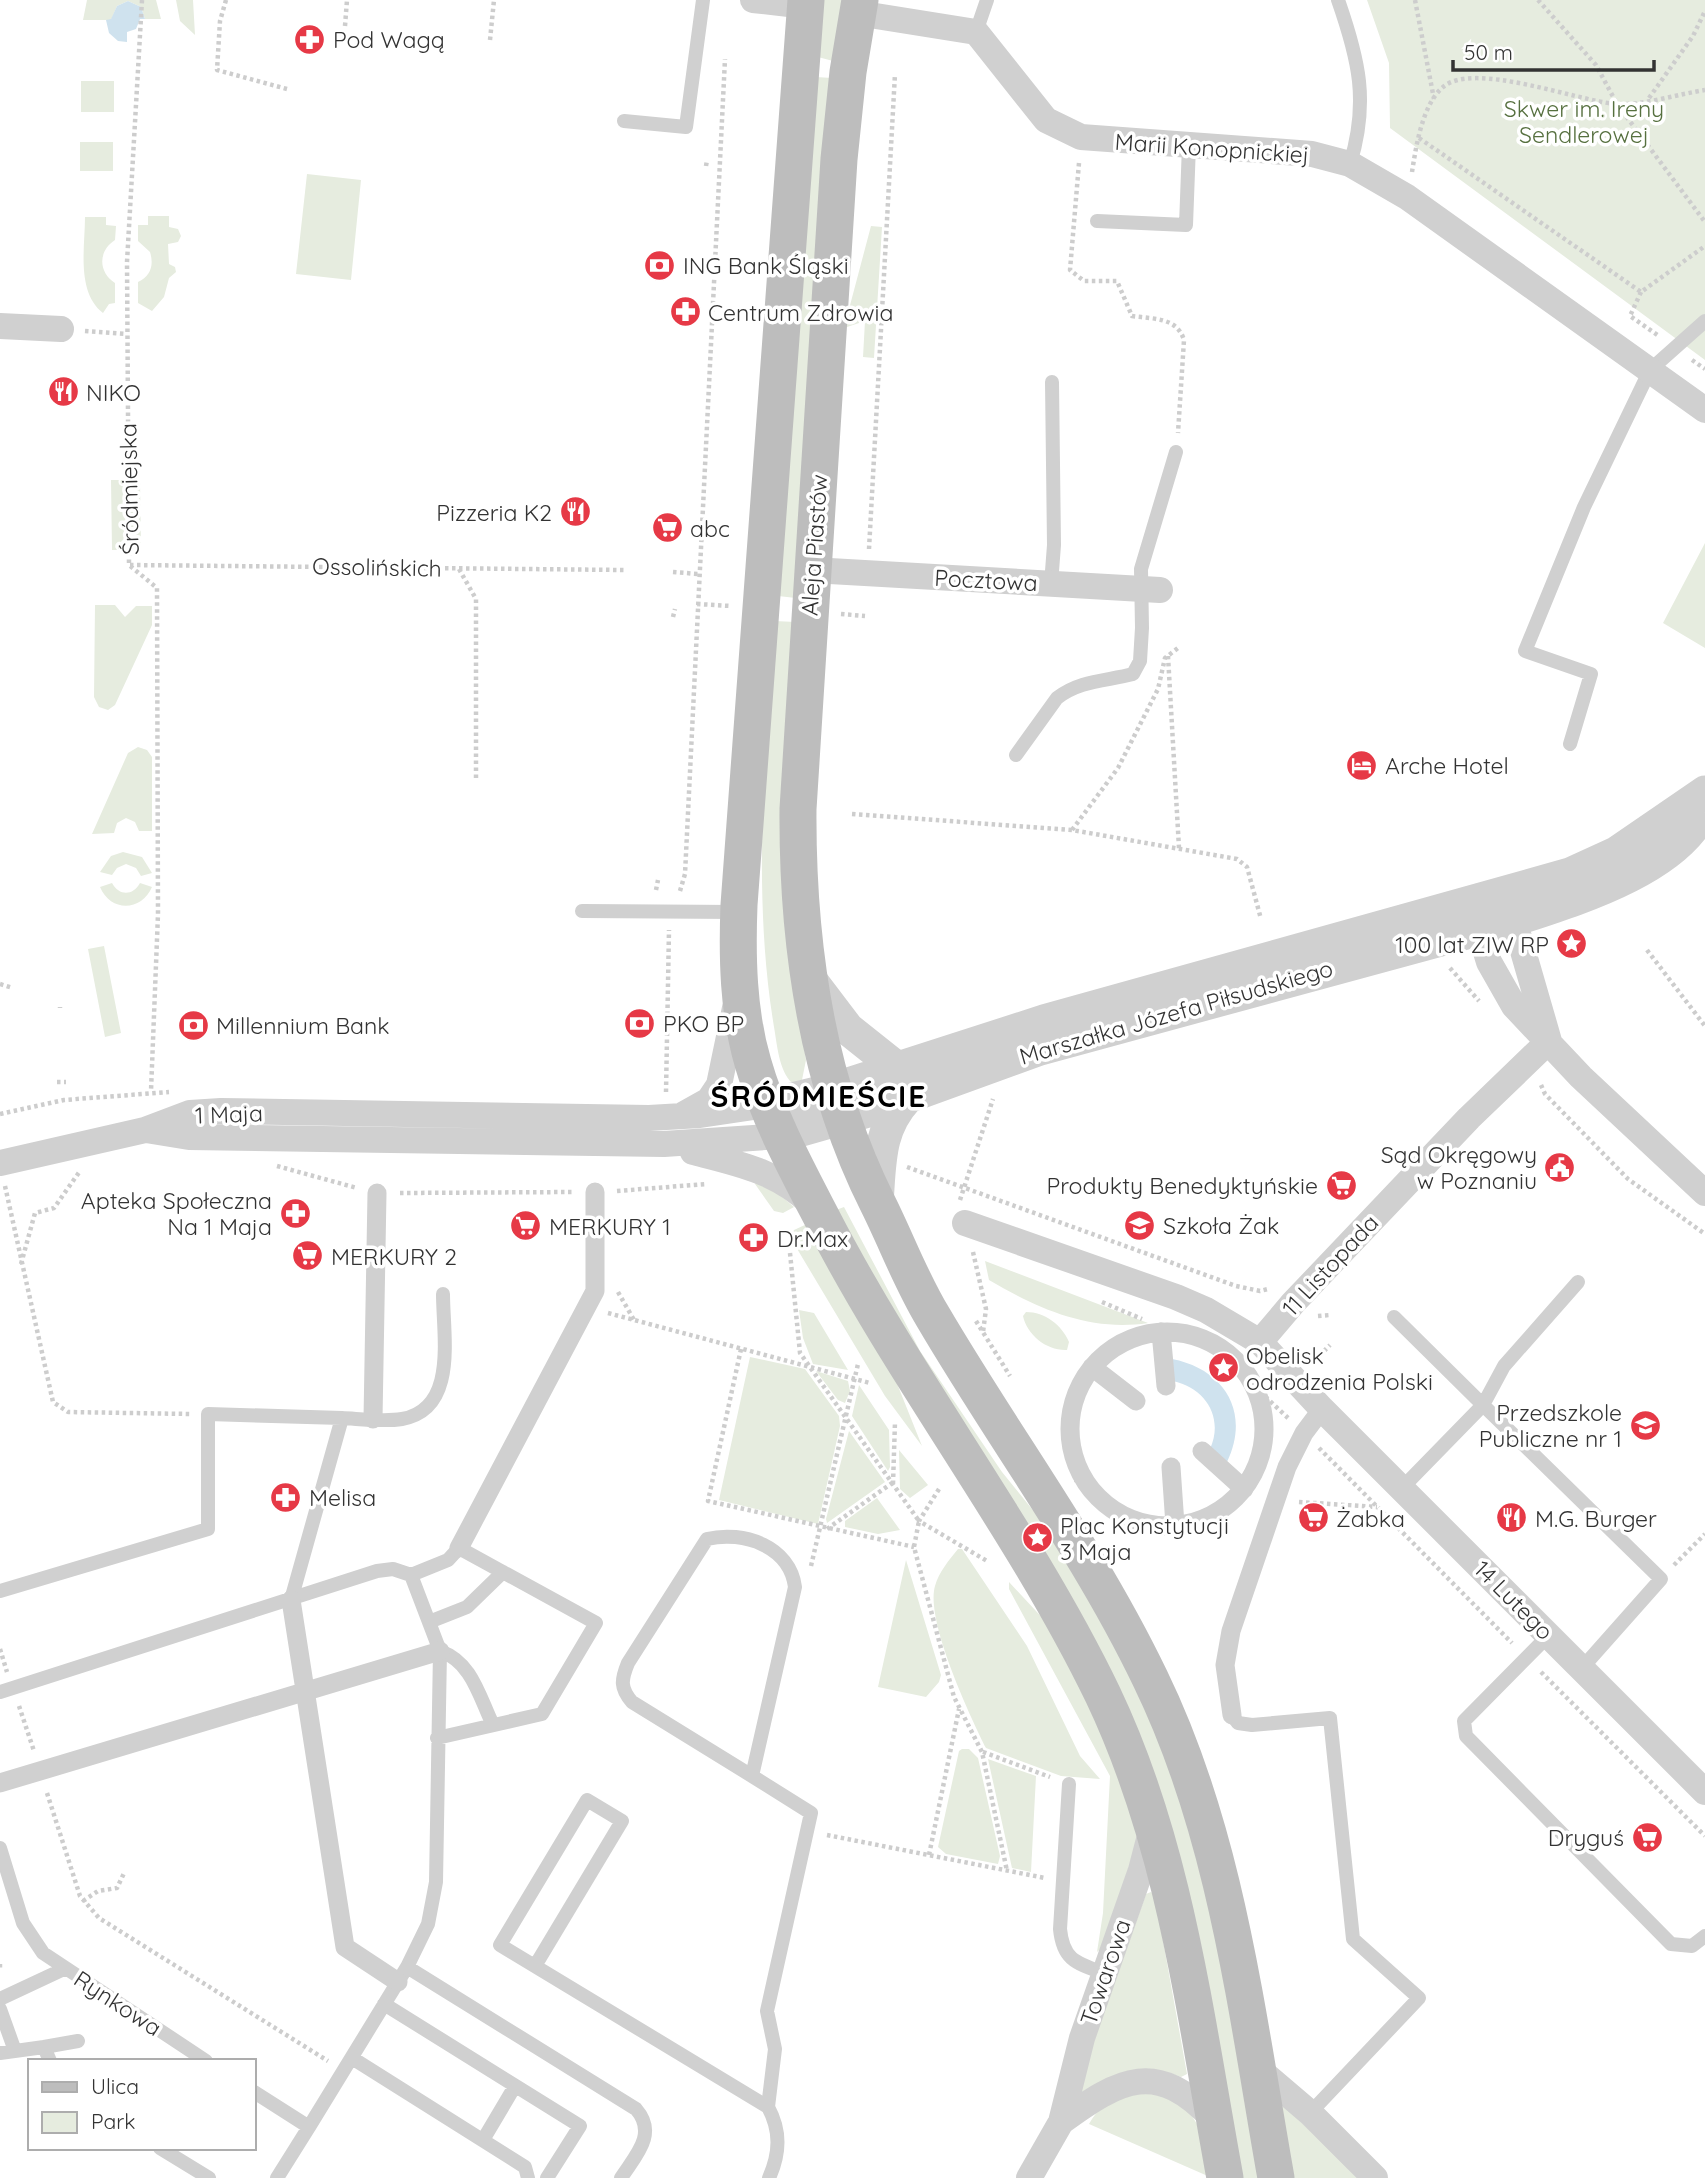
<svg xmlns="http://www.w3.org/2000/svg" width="1705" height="2178" font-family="Quicksand,sans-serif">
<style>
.green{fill:#e6ecdf}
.water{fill:#cfe2ee}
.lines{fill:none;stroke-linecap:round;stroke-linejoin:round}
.path{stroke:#cdcdcd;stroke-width:4.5;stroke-dasharray:3.5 3.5;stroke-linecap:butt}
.service{stroke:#d0d0d0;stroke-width:14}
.pedestrian{stroke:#d0d0d0;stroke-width:19}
.minor{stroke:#d0d0d0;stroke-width:26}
.tertiary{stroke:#d0d0d0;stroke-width:33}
.secondary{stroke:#bdbdbd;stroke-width:37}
.labels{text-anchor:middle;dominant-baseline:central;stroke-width:7;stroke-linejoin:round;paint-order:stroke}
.poi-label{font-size:23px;fill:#333;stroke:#fff;text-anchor:start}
.park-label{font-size:23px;fill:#56703f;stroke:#fff}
.street-label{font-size:23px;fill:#333;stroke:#fff}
.district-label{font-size:30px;font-weight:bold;letter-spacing:2px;fill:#000;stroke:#fff}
</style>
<rect width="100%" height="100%" fill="#fff"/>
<path class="green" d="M87,0H156L161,19H145L141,7L128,1L117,6L111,20H83Z
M176,0H193L195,35L180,21Z
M822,0H846L833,61L818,57Z
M1367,0H1705V360L1390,128L1389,63Z
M816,77L832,78L796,598L778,596Z
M81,81H114V112H81Z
M80,142H113V171H80Z
M307,174L361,180L351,280L296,274Z
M148,216H169V227L178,229L181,236L178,242L168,244L169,264L175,267L176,272L169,278L164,297L152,311L138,303V282C151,276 154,265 150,252L138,241V225H148Z
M85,217H106V225L116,226L115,240C98,251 98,272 115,283V303L109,304L103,313C76,292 85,247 85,217Z
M871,226L882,227L874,358L863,357L865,321L844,328Z
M111,480H140L141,550H112Z
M1705,543V648L1663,623Z
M95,605H115L125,617L136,606H152V625L115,705L108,710L99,707L94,697Z
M774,621L796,622L795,992L806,1060L802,1080L792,1083C779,1071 777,1044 774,1027C752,893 765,756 774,621Z
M138,747L147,750L152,757V831H139L135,822L126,818L117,823L114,833L92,834L128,753Z
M123,852L142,857L152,873L141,876L136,868L126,864L117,868L112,875L100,872L111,856Z
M112,883C119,896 133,896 140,883L152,887C142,911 111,913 100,887Z
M104,946L121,1033L105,1037L88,949Z
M760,1178L794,1207L783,1213L774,1211L755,1184Z
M844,1207L920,1351L1002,1472L1048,1529L1136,1678L1201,1859L1262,2178H1238L1187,1900L907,1335L836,1210Z
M807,1224L896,1381L922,1446L885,1396L793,1242L790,1238L794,1230Z
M985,1261L1148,1323C1090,1332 1038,1309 989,1280Z
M799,1310L814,1313L848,1370L813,1364L803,1338Z
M1026,1312C1045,1312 1062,1325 1069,1342L1067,1350C1047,1351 1027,1335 1023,1316Z
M750,1357L805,1369L839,1416L840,1426L818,1524L719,1500Z
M816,1371L848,1381L850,1391L845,1403L838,1400Z
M859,1385L889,1430L890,1467L888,1471L852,1416Z
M849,1431L885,1482L827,1523L826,1519Z
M899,1450L928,1485L910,1498L900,1489Z
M877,1498L900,1530L878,1534L845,1527V1521Z
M958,1549H962L1027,1646L1080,1756L1100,1779L1061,1776L986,1748C970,1716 925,1620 935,1586C939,1572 949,1560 958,1549Z
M906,1560L941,1675L939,1682L926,1697L878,1687Z
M1009,1582L1049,1625L1082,1685L1132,1806L1137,1841L1103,1947L1097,1952L1103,1913L1110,1776L1009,1589Z
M962,1749H969L978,1758L1000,1856L998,1864L946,1854L938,1847L959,1751Z
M988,1759L1036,1776L1031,1872L1012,1868Z
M1151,1892L1155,1896L1187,2074L1181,2077C1136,2060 1113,2074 1074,2097L1146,1894Z
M1162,2093L1190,2113L1197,2124L1210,2177L1089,2124C1106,2094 1131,2094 1162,2093Z
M1284,2106L1360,2178H1293L1281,2108Z"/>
<path class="water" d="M128,1L141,7L145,19H140L136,29L127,32V42L118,41L109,33L106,20L111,19L117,6Z
M1172,1359C1224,1369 1251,1412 1227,1462L1210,1449C1224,1418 1206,1388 1173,1381Z"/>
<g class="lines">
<path class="path" d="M142,0L127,262L129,565L157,588L158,914L151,1091
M226,0L220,21L217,70L287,89
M1415,0L1434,99
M1538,0L1596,65L1617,104L1705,222
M345,26L347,0
M490,40L494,0
M1649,98L1693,36L1705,11
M1419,138L1641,292L1705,246
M1079,163L1070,270L1084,281H1117L1132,316C1153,319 1177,317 1184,340L1178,433
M706,166L707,160
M1412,172C1416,147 1422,105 1443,87C1473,61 1575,100 1615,104C1640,106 1679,94 1705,90
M1641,292L1630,316L1659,336
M85,331L126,334
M1692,360L1705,369
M680,530L681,523
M869,549L895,74
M130,565L625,570
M459,569L476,599V778
M673,572L698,574
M697,604L731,606
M841,614L865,616
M673,617L675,609
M1168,656L1179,848
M852,814L1072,830L1237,859L1247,867L1261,919
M1072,830L1118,768L1158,689L1165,658L1178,648
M656,890L658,880
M680,891L685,874L725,59
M1647,950L1705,1026
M1450,968L1479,1001
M0,984L13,988
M60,1008V1007
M57,1082H66
M1541,1085L1545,1094L1628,1179L1705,1234
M666,1092L669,930
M0,1114L64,1100L169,1092
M277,1166L357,1188
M907,1167L1236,1286L1260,1291L1268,1289
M5,1186L53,1402L68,1412L191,1414
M617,1191L706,1184
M400,1193L573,1192
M960,1200L993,1099
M973,1252L986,1309L983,1332
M790,1253L800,1353L919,1521L914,1547L954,1697L982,1752L1007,1871
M21,1264L35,1213L54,1208L80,1171
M618,1292L634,1320
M1102,1302L1142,1319
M608,1313L870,1383
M1318,1316L1330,1315
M976,1321L1010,1376
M741,1349L708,1501L914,1547
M1319,1356L1330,1345
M1255,1387L1288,1418
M1319,1448L1512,1643
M1074,1480L1084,1479
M893,1484L895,1422
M939,1489L919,1521L987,1561
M1299,1502L1377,1507
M827,1529L892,1483
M1674,1565L1705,1534
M811,1566L858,1364
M0,1649L7,1672
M1541,1672L1705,1836
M19,1706L34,1751
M983,1752L1050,1777
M47,1793L80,1896L99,1918L328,2061
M827,1835L1045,1878
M929,1855L959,1709
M83,1901L98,1891L117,1888L125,1871
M0,1964V1969"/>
<path class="service" d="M1338,0C1359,60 1369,102 1350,164
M976,32L987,0
M624,121L686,127L703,0
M1097,221L1186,225L1189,145
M1051,584L1054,545L1052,382
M1570,744L1591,674L1525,651L1584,507L1650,370L1705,321
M1016,755L1057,698C1080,680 1107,681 1133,674L1140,661L1142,628L1141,569L1176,452
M582,911L737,912
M1578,1282L1504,1366L1483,1405L1661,1579L1582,1668
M1394,1317L1483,1405L1403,1487
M342,1418C361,1419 383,1422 402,1419C458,1409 443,1336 443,1294
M411,1575L448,1560L459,1548L596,1623L542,1714L437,1738
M0,1591L208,1529V1414L342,1418L291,1600
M429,1622L467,1607L503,1572
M1549,1635L1464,1721L1466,1736L1671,1944L1692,1946L1705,1936
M440,1651C472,1662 479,1696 493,1725
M0,1692L377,1571L393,1569L411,1575L440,1651L436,1882L428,1924L407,1967L309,2127
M1232,1715L1238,1723L1252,1725L1330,1718L1353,1939L1419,1998L1310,2113
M752,1776L632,1702C620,1688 621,1680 628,1663L707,1539C744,1530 790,1547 795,1587L752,1776L811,1813L767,2011L775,2049L768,2107
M1069,1784L1060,1929C1063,1960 1076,1963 1104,1973
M0,1848L23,1923L43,1953L206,2061
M535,1966L622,1821L587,1800L500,1945L768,2107C781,2131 780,2153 769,2178
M407,1967L636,2109C658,2134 635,2156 621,2178
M0,1999L64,1969
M384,2004L580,2126L547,2178
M0,2009L15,2051
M44,2047L78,2041
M0,2053L44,2047L50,2061
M352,2058L525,2167L528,2178
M254,2092L309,2127L277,2178
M483,2140L515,2086
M160,2148L209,2178"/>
<path class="pedestrian" d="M1070 1429a97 97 0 1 1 194 0a97 97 0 1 1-194 0Z
M1161,1332L1166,1386
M1092,1367L1136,1401
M373,1419L377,1193
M1202,1451L1244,1489
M1171,1467L1175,1525
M459,1548L595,1291V1192
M291,1600L345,1947L398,1982
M1232,1715L1225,1665L1231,1631L1287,1467L1304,1433L1322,1409
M0,1783L440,1651"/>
<path class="minor" d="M753,0L806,6
M857,13L976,32L1046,120L1081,137L1312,154L1350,164L1407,197L1705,410
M0,326L61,329
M812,570L1160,590
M1549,1041L1514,920L1488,896L1479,929L1489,962L1514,1006L1581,1077L1705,1193
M684,1114L709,1100L719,1085L735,1008
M146,1130L189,1137L664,1144L781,1136
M693,1152C736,1163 777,1171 810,1203
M0,1163L145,1130L190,1113L221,1111L649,1118L700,1115L767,1105
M965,1223L1176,1297L1206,1310L1260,1342L1322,1409L1705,1792
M1260,1342L1293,1303L1469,1118L1549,1041
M1256,2067L1310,2113L1375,2178
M1061,2122C1121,2078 1157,2059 1214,2120
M1029,2178L1061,2122L1082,2038L1141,1870L1152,1828"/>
<path class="tertiary" d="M810,979L848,1029L897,1068
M767,1105L833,1089L1044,1021L1570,874L1616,853L1705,792
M781,1136L872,1110L1040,1049L1514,920C1572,901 1682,869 1705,806
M877,1203C880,1163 878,1129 907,1098"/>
<path class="secondary" d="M806,0L739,905C737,957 738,1012 753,1063C769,1119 797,1170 824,1222C908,1384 1023,1530 1103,1695C1175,1846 1195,2015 1225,2178
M860,0L848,72L839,159L798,809C797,944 817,1083 878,1204C897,1242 911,1281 933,1317C1004,1438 1089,1551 1150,1678C1226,1834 1246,2009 1276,2178"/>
</g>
<defs>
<symbol id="pharmacy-disc" viewBox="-11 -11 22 22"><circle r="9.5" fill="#e63946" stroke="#fff"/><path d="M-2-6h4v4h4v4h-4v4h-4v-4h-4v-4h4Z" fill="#fff"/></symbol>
<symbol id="bank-disc" viewBox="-11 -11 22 22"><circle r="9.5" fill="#e63946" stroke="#fff"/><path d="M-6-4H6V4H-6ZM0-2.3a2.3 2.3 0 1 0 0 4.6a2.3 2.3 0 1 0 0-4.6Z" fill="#fff"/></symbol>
<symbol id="restaurant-disc" viewBox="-11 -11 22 22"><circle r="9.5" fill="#e63946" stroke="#fff"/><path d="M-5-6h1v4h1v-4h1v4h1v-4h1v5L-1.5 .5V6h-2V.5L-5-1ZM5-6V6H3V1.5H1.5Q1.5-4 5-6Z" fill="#fff"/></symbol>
<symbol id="supermarket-disc" viewBox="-11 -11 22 22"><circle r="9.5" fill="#e63946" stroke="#fff"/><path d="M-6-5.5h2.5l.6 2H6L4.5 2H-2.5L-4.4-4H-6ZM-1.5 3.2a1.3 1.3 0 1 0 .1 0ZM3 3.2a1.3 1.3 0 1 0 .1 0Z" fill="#fff"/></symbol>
<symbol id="hotel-disc" viewBox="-11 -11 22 22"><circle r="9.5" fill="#e63946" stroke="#fff"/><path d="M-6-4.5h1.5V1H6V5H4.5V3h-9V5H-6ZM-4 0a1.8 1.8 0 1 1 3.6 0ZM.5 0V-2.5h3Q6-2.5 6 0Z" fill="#fff"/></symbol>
<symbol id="sight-disc" viewBox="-11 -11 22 22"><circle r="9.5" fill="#e63946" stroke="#fff"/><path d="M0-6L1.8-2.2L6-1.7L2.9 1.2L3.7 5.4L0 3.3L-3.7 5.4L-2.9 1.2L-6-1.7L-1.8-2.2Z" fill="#fff"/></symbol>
<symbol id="civic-disc" viewBox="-11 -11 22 22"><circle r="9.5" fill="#e63946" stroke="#fff"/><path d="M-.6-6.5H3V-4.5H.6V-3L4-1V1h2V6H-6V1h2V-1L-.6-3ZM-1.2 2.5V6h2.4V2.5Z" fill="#fff"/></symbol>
<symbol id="school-disc" viewBox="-11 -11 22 22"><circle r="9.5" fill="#e63946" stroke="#fff"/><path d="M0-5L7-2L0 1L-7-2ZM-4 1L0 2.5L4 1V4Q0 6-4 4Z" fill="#fff"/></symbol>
</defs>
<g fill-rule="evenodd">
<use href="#pharmacy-disc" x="292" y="22" width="35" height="35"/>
<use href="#bank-disc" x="642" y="248" width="35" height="35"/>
<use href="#pharmacy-disc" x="668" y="294" width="35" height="35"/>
<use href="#restaurant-disc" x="46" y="374" width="35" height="35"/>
<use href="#restaurant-disc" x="558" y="494" width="35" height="35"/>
<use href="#supermarket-disc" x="650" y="510" width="35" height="35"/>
<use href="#hotel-disc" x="1344" y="748" width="35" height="35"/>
<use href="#sight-disc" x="1554" y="926" width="35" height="35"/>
<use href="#bank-disc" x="622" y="1006" width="35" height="35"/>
<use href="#bank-disc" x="176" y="1008" width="35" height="35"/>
<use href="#civic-disc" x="1542" y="1150" width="35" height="35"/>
<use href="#supermarket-disc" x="1324" y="1168" width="35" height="35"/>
<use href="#pharmacy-disc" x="278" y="1196" width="35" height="35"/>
<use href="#school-disc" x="1122" y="1208" width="35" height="35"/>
<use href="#supermarket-disc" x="508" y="1208" width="35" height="35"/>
<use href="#pharmacy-disc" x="736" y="1220" width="35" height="35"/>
<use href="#supermarket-disc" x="290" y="1238" width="35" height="35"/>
<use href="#sight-disc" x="1206" y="1350" width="35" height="35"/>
<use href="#school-disc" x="1628" y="1408" width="35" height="35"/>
<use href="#pharmacy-disc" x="268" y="1480" width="35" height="35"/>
<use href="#supermarket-disc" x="1296" y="1500" width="35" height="35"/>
<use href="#restaurant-disc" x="1494" y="1500" width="35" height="35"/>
<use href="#sight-disc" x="1020" y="1520" width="35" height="35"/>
<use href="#supermarket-disc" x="1630" y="1820" width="35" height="35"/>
</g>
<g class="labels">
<g class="poi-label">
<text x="333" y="39">Pod Wagą</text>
<text x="683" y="265">ING Bank Śląski</text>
<text x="708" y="312">Centrum Zdrowia</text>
<text x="86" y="392">NIKO</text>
<text x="552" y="512" text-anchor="end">Pizzeria K2</text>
<text x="690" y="528">abc</text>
<text x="1385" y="765">Arche Hotel</text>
<text x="1549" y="944" text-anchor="end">100 lat ZIW RP</text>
<text x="663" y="1023">PKO BP</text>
<text x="216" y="1025">Millennium Bank</text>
<text x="1537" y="1154" text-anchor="end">Sąd Okręgowy<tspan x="1537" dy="26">w Poznaniu</tspan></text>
<text x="1318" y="1185" text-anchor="end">Produkty Benedyktyńskie</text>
<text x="272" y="1200" text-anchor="end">Apteka Społeczna<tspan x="272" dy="26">Na 1 Maja</tspan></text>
<text x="1163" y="1225">Szkoła Żak</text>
<text x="549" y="1226">MERKURY 1</text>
<text x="777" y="1238">Dr.Max</text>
<text x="331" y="1256">MERKURY 2</text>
<text x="1246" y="1355">Obelisk<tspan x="1246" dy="26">odrodzenia Polski</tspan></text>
<text x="1622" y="1412" text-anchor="end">Przedszkole<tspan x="1622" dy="26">Publiczne nr 1</tspan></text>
<text x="309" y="1497">Melisa</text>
<text x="1336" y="1518">Żabka</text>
<text x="1535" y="1518">M.G. Burger</text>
<text x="1060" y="1525">Plac Konstytucji<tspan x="1060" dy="26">3 Maja</tspan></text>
<text x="1624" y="1837" text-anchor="end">Dryguś</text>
</g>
<g class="park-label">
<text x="1584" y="108">Skwer im. Ireny<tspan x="1584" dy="26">Sendlerowej</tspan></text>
</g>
<g class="street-label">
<text transform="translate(1212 148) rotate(4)">Marii Konopnickiej</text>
<text transform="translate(129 489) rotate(-91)">Śródmiejska</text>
<text transform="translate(814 545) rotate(-86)">Aleja Piastów</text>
<text transform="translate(377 567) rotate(1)">Ossolińskich</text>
<text transform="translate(986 580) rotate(3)">Pocztowa</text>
<text transform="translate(1176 1012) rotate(-16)">Marszałka Józefa Piłsudskiego</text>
<text transform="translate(229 1114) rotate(-2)">1 Maja</text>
<text transform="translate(1330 1265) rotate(-47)">11 Listopada</text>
<text transform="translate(1514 1600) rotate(45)">14 Lutego</text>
<text transform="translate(1105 1972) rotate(-71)">Towarowa</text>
<text transform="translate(118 2003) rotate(33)">Rynkowa</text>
</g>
<g class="district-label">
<text x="819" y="1096">ŚRÓDMIEŚCIE</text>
</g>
</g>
<rect x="28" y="2059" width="228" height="91" fill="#ffffff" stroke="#adadad" stroke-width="2"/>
<rect x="42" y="2082" width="35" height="10" fill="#bdbdbd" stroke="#adadad" stroke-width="2"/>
<text x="91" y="2094" font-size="21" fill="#333333">Ulica</text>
<rect x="42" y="2112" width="35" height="21" fill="#e6ecdf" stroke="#adadad" stroke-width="2"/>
<text x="91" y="2129" font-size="21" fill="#333333">Park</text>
<path d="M1453 60v10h201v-10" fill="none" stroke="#333333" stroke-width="3.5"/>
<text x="1464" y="60" font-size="21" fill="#333333" stroke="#ffffff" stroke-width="5" paint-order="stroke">50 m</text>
</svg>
